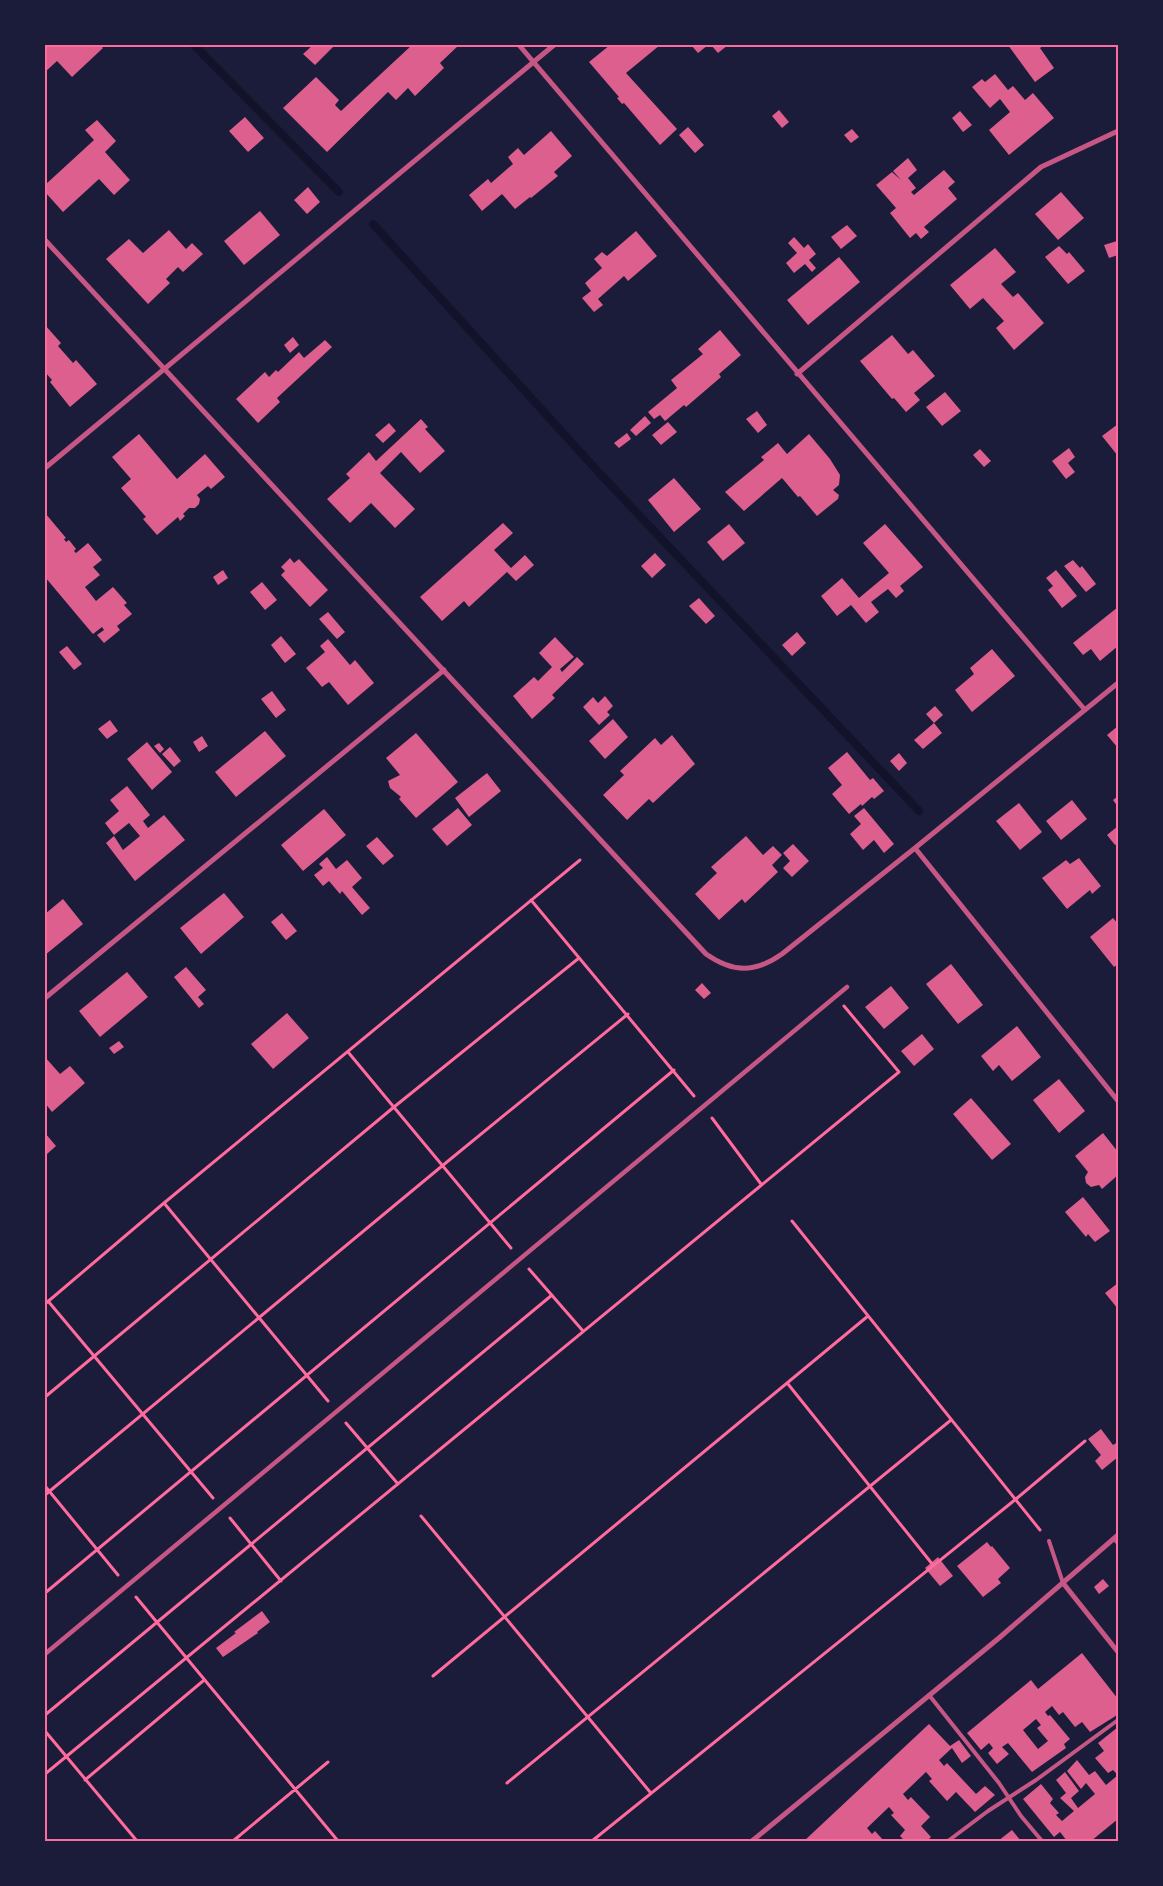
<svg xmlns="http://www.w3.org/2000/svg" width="1163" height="1886" font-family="Spectral,serif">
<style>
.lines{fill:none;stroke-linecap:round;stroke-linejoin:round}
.stream{stroke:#12122b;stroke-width:8}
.building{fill:#dd5f8e;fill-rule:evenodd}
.path{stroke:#ff6b9d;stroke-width:3}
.service{stroke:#c65784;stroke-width:4}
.pedestrian{stroke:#c65784;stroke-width:4.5}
.minor{stroke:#c65784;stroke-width:5}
.neatline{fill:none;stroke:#ff6b9d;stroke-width:2}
</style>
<rect width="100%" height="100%" fill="#1b1b3a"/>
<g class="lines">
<path class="stream" d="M194,45L339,192
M373,224L602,476L919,811"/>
</g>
<path class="building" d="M45,45H100L103,48L72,77L57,61L45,72Z
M313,45H335L315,65L303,54Z
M412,45H459L440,63L444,68L415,96L408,88L396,100L388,92L327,152L283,108L316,77L339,100L335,105L341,111Z
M610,45H660L626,73L677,129L660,145L624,103L622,104L617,98L619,97L589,62Z
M691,45H708L698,53Z
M711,45H728L718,53Z
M1008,45H1044L1040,48L1054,68L1035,82Z
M995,74L1008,90L1013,86L1025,100L1033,93L1054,118L1009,155L989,130L1010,112L1000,99L990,108L972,87L982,79L985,82Z
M779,110L789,122L782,128L772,116Z
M960,111L972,125L963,132L952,118Z
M245,117L264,138L248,152L229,131Z
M97,120L116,141L105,152L130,180L114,195L99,179L63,212L45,192V185L94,140L85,130Z
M688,127L704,145L695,153L679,135Z
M852,129L859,137L851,143L844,135Z
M551,131L572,156L554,172L558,176L531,198L530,197L515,209L502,194L482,211L469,195L488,179L491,183L513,164L508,157L518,148L524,155Z
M908,158L917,170L908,178L916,188L911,192L914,195L944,170L955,182L948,188L957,199L924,227L929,232L921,239L916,233L910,238L890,213L896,208L876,185L892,172L901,180L893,171Z
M308,187L320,202L307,214L294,200Z
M1061,192L1084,218L1058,240L1035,214Z
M260,211L280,235L244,265L224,241Z
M847,225L857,236L841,249L831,237Z
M169,230L186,249L192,243L203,254L183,272L178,267L166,279L170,283L148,304L106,259L129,239L143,253Z
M636,231L657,256L628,281L624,276L598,299L603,305L594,312L582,298L591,291L585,283L602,268L594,259L602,252L607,256Z
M794,237L804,248L808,244L816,254L809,260L816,268L812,272L805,264L794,273L786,263L797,253L788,243Z
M1117,241L1118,255L1109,258L1104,245Z
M1059,246L1067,254L1069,252L1085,271L1068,284L1045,257Z
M995,248L1016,272L1001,284L1013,297L1018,293L1044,323L1014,350L996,328L1004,321L983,298L970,309L950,285Z
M839,257L860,282L808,325L787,300Z
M45,325L61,343L58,346L73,363L76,360L97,384L70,407L50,382L52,380L45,372Z
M720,330L741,355L719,374L721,377L686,407L684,405L665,421L660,415L654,419L648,412L677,388L671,380L703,354L698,349Z
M892,335L908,354L913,350L935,376L914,393L920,400L906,412L894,398L892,399L860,361Z
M293,337L299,345L290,353L284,345Z
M325,340L332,347L277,398L280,402L258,423L236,399L265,372L269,377L276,370L278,372L299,352L304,358Z
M945,392L961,411L942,426L926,407Z
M757,411L767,425L758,433L746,419Z
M645,416L651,423L636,436L630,430Z
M421,419L428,427L425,429L445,451L420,473L401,452L380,473L415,509L395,528L371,503L350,523L327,499L350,478L346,474L369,452L376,461Z
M668,422L677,432L661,445L652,435Z
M389,423L396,431L383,443L375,435Z
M1118,424V456L1102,436Z
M627,433L631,439L619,448L614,443Z
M139,434L177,479L205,454L225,477L211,489L208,486L197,495L200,499L199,504L195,508H189L183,514L185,516L180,521L178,517L157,535L143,519L146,517L121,488L131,479L112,457Z
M809,434L830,459L840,475L839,485L833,490L839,495L838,499L817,516L800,496L798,497L782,478L744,511L725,492L764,460L761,457L778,443L787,454Z
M1069,448L1075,457L1068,463L1075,472L1066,479L1052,461Z
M980,449L991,461L984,467L973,455Z
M674,478L701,509L674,532L648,500Z
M45,513L66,538L64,539L66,542L69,540L76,549L74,551L76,553L88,543L102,560L93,567L100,575L85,587L96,601L113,587L127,603L124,605L132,614L117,626L120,630L104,643L97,635L104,630L102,627L93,634L92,633L45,577Z
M503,523L513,533L494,550L511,568L525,555L534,565L516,581L507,572L469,607L464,601L442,621L420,597Z
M729,524L745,543L723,561L707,542Z
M885,524L923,567L900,586L904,591L896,598L888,589L871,602L879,612L866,623L851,605L837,616L821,596L842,578L859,598L889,573L863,543Z
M655,553L666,565L652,578L641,566Z
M290,558L294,563L299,559L328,590L310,607L281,575L285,571L281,567Z
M1073,560L1080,568L1082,566L1096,584L1086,592L1064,566Z
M223,570L228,578L218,585L213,577Z
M1056,570L1077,596L1062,608L1048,590L1053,586L1046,578Z
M262,582L277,600L265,610L250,592Z
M699,598L715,616L706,624L689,606Z
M1118,607V646L1100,661L1091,649L1083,655L1073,643Z
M328,612L345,632L337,639L319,619Z
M797,632L806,643L792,656L782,645Z
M281,636L296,654L285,663L271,645Z
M555,637L574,657L560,669L562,672L577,657L584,664L552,695L555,698L532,719L513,696L534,677L538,681L552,667L539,653Z
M328,639L350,665L355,660L374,683L348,705L329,682L322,687L306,668L325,652L320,646Z
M67,646L82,664L74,670L59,652Z
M992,649L1015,676L972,712L955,690L974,674L970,668Z
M272,691L286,710L276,718L261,699Z
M605,696L613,706L607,712L610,715L599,725L583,707L593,697L598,703Z
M935,706L943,715L934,723L926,714Z
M613,719L628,737L605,759L589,741Z
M110,720L118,731L107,739L98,729Z
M934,723L942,733L923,749L914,740Z
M1118,726V748L1107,735Z
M265,731L286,756L236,797L215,772Z
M416,733L458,782L416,818L399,799L401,797L390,788L388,781L400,775L386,758Z
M672,735L695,764L653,803L649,799L627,820L603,795L624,775L620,771L655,738L661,745Z
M202,736L208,746L199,752L193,742Z
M147,742L172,772L152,790L127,759Z
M159,743L164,749L160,753L154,746Z
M170,747L181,761L174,767L162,754Z
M847,752L870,780L873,778L884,791L874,799L872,797L862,806L861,804L849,814L832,794L842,785L828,768Z
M899,753L907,763L899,771L890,761Z
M487,773L501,791L469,817L455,798Z
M127,786L150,815L143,821L148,828L164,815L185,840L135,881L106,843L114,836L123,850L140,836L129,823L114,835L105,823L119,811L110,800Z
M1118,796V807L1113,800Z
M1072,800L1087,819L1061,840L1046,821Z
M1019,803L1042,832L1020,850L996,821Z
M458,808L472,825L447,846L432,829Z
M864,808L894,844L884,853L874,840L863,850L850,834L861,824L854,816Z
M324,809L346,835L303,871L281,845Z
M1118,826V842L1115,845L1107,835Z
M746,836L763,855L773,846L782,855L772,865L778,872L745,903L742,899L719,920L695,894L717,873L711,867Z
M377,837L394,856L383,865L366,846Z
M793,844L809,861L792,877L783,868L790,861L783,853Z
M327,857L336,869L347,860L362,878L352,887L370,908L362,915L342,891L340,894L329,881L323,886L314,875L323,868L319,864Z
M1079,858L1101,886L1092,894L1090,890L1067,909L1042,878L1066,860L1070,864Z
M224,893L244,917L201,954L180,928Z
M63,899L83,924L45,955V914Z
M282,913L297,931L286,940L271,922Z
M1113,918L1118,924V964L1114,967L1090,937Z
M951,964L983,1005L958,1024L926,984Z
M186,967L206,990L198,997L204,1004L199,1008L174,977Z
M127,972L148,997L100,1037L79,1011Z
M702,983L711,993L704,999L695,990Z
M891,986L909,1008L884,1029L865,1007Z
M287,1013L309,1038L273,1069L251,1044Z
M1017,1026L1041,1057L1012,1081L999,1065L993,1071L981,1056Z
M922,1034L934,1049L914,1066L901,1051Z
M119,1041L124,1047L114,1054L109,1048Z
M45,1057L60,1074L70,1066L85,1083L52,1112L45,1103Z
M1059,1079L1085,1111L1059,1133L1033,1100Z
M971,1098L1011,1144L992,1160L953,1114Z
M45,1133L56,1146L47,1154L45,1152Z
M1103,1133L1118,1152V1175L1102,1189L1099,1185L1091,1187L1086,1183L1085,1177L1088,1172L1075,1156Z
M1083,1197L1110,1231L1095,1242L1088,1234L1086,1237L1065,1212Z
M1118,1283V1309L1105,1293Z
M1101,1429L1113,1445L1118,1442V1457L1102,1470L1095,1461L1101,1455L1088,1439Z
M987,1542L991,1547L992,1546L1010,1568L998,1579L1001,1583L983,1597L957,1566Z
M938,1557L953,1576L940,1586L925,1568Z
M1103,1579L1109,1586L1099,1594L1094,1587Z
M262,1611L270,1622L257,1632L258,1633L223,1657L216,1648L236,1633L234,1632Z
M1082,1653L1118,1699V1714L1114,1717L1090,1732L1082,1722L1075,1727L1063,1712L1059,1715L1052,1706L1045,1712L1048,1716L1050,1715L1070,1739L1064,1744L1066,1748L1032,1772L1008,1743L1002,1747L1009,1754L997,1764L988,1753L993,1748L989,1743L981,1750L967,1733L1031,1680L1038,1689ZM1036,1719L1041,1725L1037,1728L1048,1741L1038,1749L1023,1730Z
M929,1724L950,1746L959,1740L971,1756L962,1763L952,1748L939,1760L944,1766L947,1763L976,1794L985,1786L995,1795L975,1812L956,1792L947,1801L929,1781L932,1779L926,1772L903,1794L908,1800L911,1797L930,1817L921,1826L931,1837L927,1841H905L900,1836L905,1830L891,1815L894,1813L889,1807L867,1828L872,1834L875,1831L884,1841H804Z
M1118,1727V1819L1091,1841H1067L1060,1832L1054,1837L1023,1799L1041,1784L1053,1799L1050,1803L1059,1813L1056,1815L1062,1821L1074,1811L1060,1798L1066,1793L1056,1780L1065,1772L1079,1791L1071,1798L1078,1808L1095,1794L1086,1783L1081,1789L1067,1771L1077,1760L1089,1775L1095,1771L1106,1785L1118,1775L1113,1770L1108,1773L1095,1758L1104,1751L1098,1743Z
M1012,1830L1021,1841H998Z"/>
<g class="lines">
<path class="path" d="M531,900L694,1096
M348,1052L511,1248
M712,1118L761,1184
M164,1203L328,1401
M792,1221L1040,1530
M529,1269L583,1331
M48,1301L213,1498
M45,1304L164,1203L580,860
M788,1384L933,1565
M45,1397L394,1107L579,958
M346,1423L398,1484
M45,1486L118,1575
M45,1495L442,1166L628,1014
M421,1516L650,1792
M230,1518L281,1581
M45,1593L674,1070
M136,1597L338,1841
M433,1676L868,1316
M45,1715L552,1295
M45,1731L137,1841
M45,1774L899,1072L844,1006
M85,1780L203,1681
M507,1783L951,1420
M233,1841L328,1762
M592,1841L1016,1499L1085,1441"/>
<path class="service" d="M1114,1539L1118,1543
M1049,1541L1063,1583
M929,1695L999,1783L1021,1816L1042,1841
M948,1841L988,1811L1036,1780L1118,1720"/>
<path class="pedestrian" d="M45,1654L847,987"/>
<path class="minor" d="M519,45L1085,710
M45,240L706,954C733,973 755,973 782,954L915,848L1118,683
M797,374L1041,167L1118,131
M45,468L554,45
M915,848L1118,1101
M45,998L444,670
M1063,1583L1118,1652
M752,1841L999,1638L1118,1535"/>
</g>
<rect width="1163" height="1886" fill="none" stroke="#1b1b3a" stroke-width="92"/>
<rect x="46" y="46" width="1071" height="1794" class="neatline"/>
</svg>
